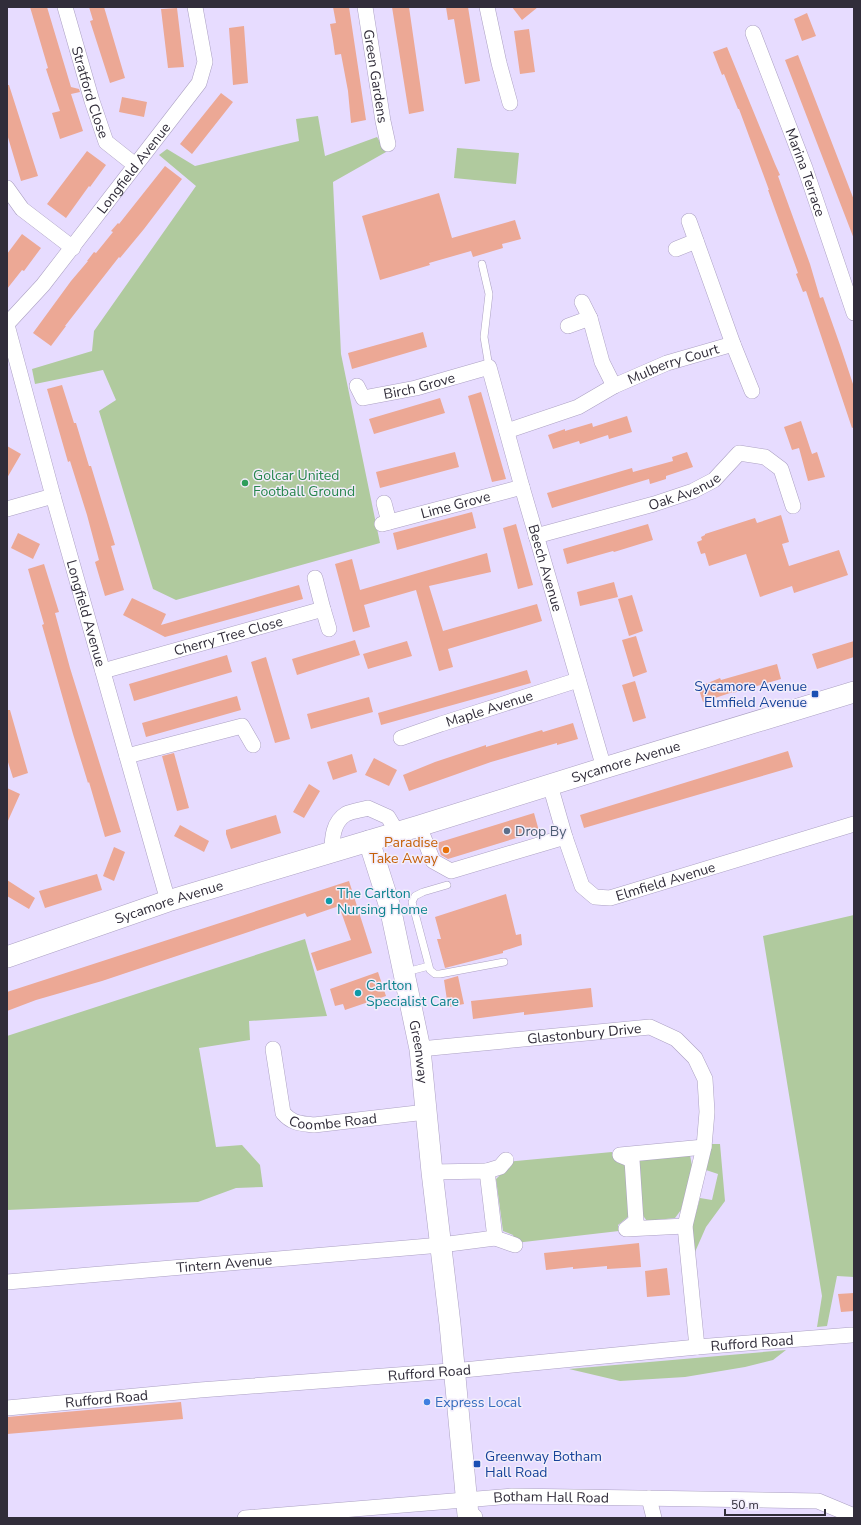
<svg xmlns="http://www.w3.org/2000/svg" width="861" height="1525" font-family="'Nunito Sans',sans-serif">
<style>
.green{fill:#b0ca9e}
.building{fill:#eca895}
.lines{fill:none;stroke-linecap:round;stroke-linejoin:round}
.lane-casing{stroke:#aca1c3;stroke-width:8}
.street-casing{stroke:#aca1c3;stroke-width:16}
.secondary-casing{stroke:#aca1c3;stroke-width:22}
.lane{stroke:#fff;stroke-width:7}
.street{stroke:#fff;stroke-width:15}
.secondary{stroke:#fff;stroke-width:21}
.leisure-dot{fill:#2e9e5b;stroke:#f2edfb;stroke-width:1.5}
.transit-dot{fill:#1a4fb4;stroke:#f2edfb;stroke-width:1.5}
.service-dot{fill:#5c6f8a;stroke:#f2edfb;stroke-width:1.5}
.food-dot{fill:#e8710a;stroke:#f2edfb;stroke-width:1.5}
.culture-dot{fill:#0f9aa8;stroke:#f2edfb;stroke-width:1.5}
.shop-dot{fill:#3f7fe0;stroke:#f2edfb;stroke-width:1.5}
.labels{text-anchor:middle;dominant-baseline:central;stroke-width:3;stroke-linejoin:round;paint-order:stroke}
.street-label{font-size:14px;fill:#312d3a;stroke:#f2edfb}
.leisure-label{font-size:14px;fill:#27864d;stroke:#f2edfb;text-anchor:start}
.transit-label{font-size:14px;fill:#164399;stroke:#f2edfb;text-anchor:end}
.service-label{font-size:14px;fill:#4e5e75;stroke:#f2edfb;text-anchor:start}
.food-label{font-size:14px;fill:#c56008;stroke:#f2edfb;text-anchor:end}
.culture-label{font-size:14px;fill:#0d838f;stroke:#f2edfb;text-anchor:start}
.shop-label{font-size:14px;fill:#366cbe;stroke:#f2edfb;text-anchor:start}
</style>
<rect width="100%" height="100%" fill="#e7dcff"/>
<path class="green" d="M318,116L325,156L377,137L386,152L333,182L341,354L380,543L176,600L153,589L99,411L116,400L103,370L35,384L32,369L92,351L94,331L196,186L159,155L167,149L195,166L299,141L296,119Z
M457,148L519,153L516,184L454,178Z
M854,915V1277L837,1276L827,1326L817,1327L822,1296L763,936Z
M305,939L327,1016L249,1021L250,1040L199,1048L216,1147L242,1145L260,1165L263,1187L236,1188L198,1202L7,1210V1036Z
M712,1144H720L725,1201L706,1227L695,1252L691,1231L700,1198L712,1200L718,1174L706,1170Z
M612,1152L614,1159L623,1163L627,1170L629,1216L618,1225L619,1231L515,1243L513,1235L503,1231L496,1179L505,1170V1162Z
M690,1155L692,1166L681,1210L675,1218L647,1221L641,1213L637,1164L642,1157Z
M786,1350L773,1360L745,1367L685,1377L620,1381L569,1369Z"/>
<path class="building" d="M30,7H47L71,87L79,89L80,92L71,94L83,131L60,139L52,113L60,111L46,69L48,68Z
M89,7H104L125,78L110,83L90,21L93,20Z
M333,7H349L366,120L351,123L348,91L341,54L335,55L333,41L330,24L336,23Z
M392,7H409L424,111L409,114Z
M446,7H468L480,81L465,84L454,19L448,20Z
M512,7H538L522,20Z
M177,8L184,67L168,68L161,9Z
M807,13L816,36L802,41L794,19Z
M244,26L248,83L233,85L229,28Z
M529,29L535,72L520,74L514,31Z
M727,47L775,164L780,175L778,176L810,264L820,298L823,297L840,345L854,387V427L852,428L806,291L803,292L796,274L798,273L768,190H769L739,109H738L724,74L722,75L713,52Z
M798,55L854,200V239L785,60Z
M7,85H9L38,176L21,181L7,134Z
M221,93L233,102L192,154L180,144Z
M122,97L147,102L144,117L119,112Z
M87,151L106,165L90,187L89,186L66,218L47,204Z
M165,166L182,179L144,229L120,258L119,257L65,326H66L51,346L33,333L71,281L88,261H87L94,252L96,253L113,232L111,231L118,223L119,224Z
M439,193L452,238L515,220L521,239L502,244L503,248L473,257L471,251L429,263L430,265L380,280L362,216Z
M22,234L41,248L24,271L22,270L7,289V254Z
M423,332L427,347L352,369L348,353Z
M62,385L74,423H76L89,466H91L115,545L111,546L124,590L105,596L95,562L99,560L87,515L70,461L68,462L47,389Z
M481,392L506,479L492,482L468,396Z
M440,398L445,413L374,434L369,419Z
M627,416L632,432L609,439L608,435L580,444L579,441L553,449L548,435L565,429V431L592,423L593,427Z
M801,421L812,454L817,452L825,477L808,481L799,448L792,450L784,427Z
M7,446L21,454L7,478Z
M455,452L459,467L380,488L376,472Z
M687,452L693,467L666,476V479L650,484L649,479L552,508L547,493L632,468L633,472L673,461L672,457Z
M472,512L476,528L397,550L393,533Z
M781,515L789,542L782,544L789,566L839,550L848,575L794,593L792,586L760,597L746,554L709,566L705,553L701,554L697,542L702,540L701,537L705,535V534L755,518L757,523Z
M516,524L533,585L518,589L503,528Z
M648,524L653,540L614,552L613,551L567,564L563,549Z
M18,533L40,544L33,559L11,548Z
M487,553L491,572L429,586L443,631L537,604L542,621L448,649L453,667L439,671L416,590L364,605L370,627L353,632L335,564L352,559L360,590Z
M44,564L59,612L55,613L70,668L121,832L105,837L89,782L88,783L73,734L42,625L44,624L28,569Z
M614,582L618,597L580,606L577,592Z
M299,585L303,599L165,637L123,615L132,598L166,614L161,625Z
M632,595L643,631L629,636L618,599Z
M636,636L647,672L633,677L622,640Z
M355,640L360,655L297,675L292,659Z
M407,641L412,656L368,669L363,654Z
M854,641V657L817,669L812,654Z
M227,655L232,672L134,701L129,684Z
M266,657L290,739L275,743L251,662Z
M777,664L781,679L733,693V692L703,702L698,687L720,678L721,680Z
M527,670L531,683L381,725L378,713Z
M635,681L646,718L633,722L622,685Z
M237,696L241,710L146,737L142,723Z
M369,697L373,712L311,729L307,714Z
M7,710H10L28,773L13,778L7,759Z
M573,723L578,739L557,745V743L491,762L409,791L403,775L435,762L486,745V747L542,730L543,732Z
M788,751L793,767L584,828L580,815Z
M174,753L189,808L177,811L162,756Z
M352,754L357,772L333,780L327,762Z
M374,758L397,770L389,786L365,775Z
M309,784L320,791L304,818L293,812Z
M7,788L20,794L7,823Z
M534,813L539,831L448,859L441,855L437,843Z
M276,815L281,833L231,849L226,834V830Z
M180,825L209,841L204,852L174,836Z
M114,847L125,852L114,881L103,876Z
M97,874L102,890L45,908L39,891Z
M7,880L35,898L29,909L7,896Z
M349,881L372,953L317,971L311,953L351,940L339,906L307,917L305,913L102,981L36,1000L7,1011V992Z
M506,894L516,935L521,934L522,945L503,951V953L445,968L437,939H441L435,917Z
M378,972L386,996L345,1010L343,1004L335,1006L330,989Z
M458,976L464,1004L448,1007L444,980Z
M591,988L593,1007L524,1015V1012L473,1019L471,1001Z
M639,1243L641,1267L607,1269V1266L573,1269V1267L546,1270L544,1253Z
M667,1268L670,1295L647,1297L645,1271Z
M854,1293V1311L841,1312L838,1294Z
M181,1402L183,1419L7,1434V1417Z"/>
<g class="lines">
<defs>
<path id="lane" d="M482,264L489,294L484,337L489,367
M447,885L423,892L415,896L412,902L430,970L435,974H440L504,962
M406,972L429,966"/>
<g id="street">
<path id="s1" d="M65,7L92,101L106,142L135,165"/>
<path id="s2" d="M365,7L383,121L388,144"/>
<path d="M487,7L499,63L510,103"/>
<path id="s3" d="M753,33L805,168L854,313"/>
<path d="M7,188L22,209L73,248"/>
<path d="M676,249L696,241"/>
<path d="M582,302L590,318L602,362L614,386"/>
<path id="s4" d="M7,324L43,285L199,83L205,62L195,7"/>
<path id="s5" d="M7,325L53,496L168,901"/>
<path d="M568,326L590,318"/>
<path d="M733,344L752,391"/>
<path id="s6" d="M357,386L363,398L416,388L489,367L522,487L604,768"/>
<path id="s7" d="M507,431L578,407L614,386L667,363L733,344L689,221"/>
<path d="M384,503L389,522"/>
<path d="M7,509L53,496"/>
<path id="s8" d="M382,524L522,487"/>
<path id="s9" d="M536,536L654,504L693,491L714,480L739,453L765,457L781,469L793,506"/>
<path d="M323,609L329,629"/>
<path id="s10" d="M103,671L323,609L315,578"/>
<path id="s11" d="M401,738L441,724L578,680"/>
<path d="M127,756L242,726L253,745"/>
<path id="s12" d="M550,785L565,837L582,886L595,897L610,898L854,824"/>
<path d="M419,826L433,861L451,871L565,837"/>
<path d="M332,852C332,838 333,822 346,814C352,811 361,810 368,808L388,817L397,832"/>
<path id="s13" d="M273,1049L283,1113C293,1124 300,1123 314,1125L426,1112"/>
<path id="s14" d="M420,1049L650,1027L676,1039L695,1058L705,1079L707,1112L704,1147L685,1226L697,1347"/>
<path d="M487,1171L500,1167L506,1160"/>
<path d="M685,1226L626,1229L636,1221L632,1160L620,1155L704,1147"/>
<path d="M495,1238L515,1245"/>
<path id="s15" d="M7,1282L441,1245L495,1238L487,1171L432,1172"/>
<path id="s16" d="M7,1408L200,1390L463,1370L697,1347L852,1335"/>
<path d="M649,1498L654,1518"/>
<path id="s17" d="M245,1518L512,1496L818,1501L854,1516"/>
</g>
<g id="secondary">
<path id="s18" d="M369,841L390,907L420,1049L432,1172L450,1324L468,1515L472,1518"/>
<path id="s19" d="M7,957L168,901L419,826L604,768L854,692"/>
</g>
</defs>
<use href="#lane" class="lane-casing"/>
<use href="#street" class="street-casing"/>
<use href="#secondary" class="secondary-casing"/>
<use href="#lane" class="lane"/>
<use href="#street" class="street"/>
<use href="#secondary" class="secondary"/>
</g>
<circle class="leisure-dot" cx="245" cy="483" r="4"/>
<g class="transit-dot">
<rect x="811" y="690" width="8" height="8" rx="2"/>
<rect x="473" y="1460" width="8" height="8" rx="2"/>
</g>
<circle class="service-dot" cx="507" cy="831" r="4"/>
<circle class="food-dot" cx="446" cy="850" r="4"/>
<g class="culture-dot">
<circle cx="329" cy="901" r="4"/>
<circle cx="358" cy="993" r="4"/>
</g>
<circle class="shop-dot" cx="427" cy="1402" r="4"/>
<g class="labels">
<g class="street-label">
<text stroke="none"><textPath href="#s2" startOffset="70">Green Gardens</textPath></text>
<text stroke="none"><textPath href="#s1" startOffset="89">Stratford Close</textPath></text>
<text stroke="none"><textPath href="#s4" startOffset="201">Longfield Avenue</textPath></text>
<text stroke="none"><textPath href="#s3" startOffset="149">Marina Terrace</textPath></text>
<text stroke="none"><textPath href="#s7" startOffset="180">Mulberry Court</textPath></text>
<text stroke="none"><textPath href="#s6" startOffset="71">Birch Grove</textPath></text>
<text stroke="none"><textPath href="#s9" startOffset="155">Oak Avenue</textPath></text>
<text stroke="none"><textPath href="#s8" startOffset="76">Lime Grove</textPath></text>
<text stroke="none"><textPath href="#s6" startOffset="352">Beech Avenue</textPath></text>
<text stroke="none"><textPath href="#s5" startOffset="299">Longfield Avenue</textPath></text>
<text stroke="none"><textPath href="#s10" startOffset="130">Cherry Tree Close</textPath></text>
<text stroke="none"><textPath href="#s11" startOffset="93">Maple Avenue</textPath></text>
<text stroke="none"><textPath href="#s19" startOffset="649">Sycamore Avenue</textPath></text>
<text stroke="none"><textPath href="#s12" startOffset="196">Elmfield Avenue</textPath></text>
<text stroke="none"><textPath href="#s19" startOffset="171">Sycamore Avenue</textPath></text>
<text stroke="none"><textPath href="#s14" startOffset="165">Glastonbury Drive</textPath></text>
<text stroke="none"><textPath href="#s18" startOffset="217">Greenway</textPath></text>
<text stroke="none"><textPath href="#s13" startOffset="118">Coombe Road</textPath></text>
<text stroke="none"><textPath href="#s15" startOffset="218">Tintern Avenue</textPath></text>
<text stroke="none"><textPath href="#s16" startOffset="748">Rufford Road</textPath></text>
<text stroke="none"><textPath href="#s16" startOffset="424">Rufford Road</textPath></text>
<text stroke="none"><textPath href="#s16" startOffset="100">Rufford Road</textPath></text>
<text stroke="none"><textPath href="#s17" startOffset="307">Botham Hall Road</textPath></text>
</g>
<g class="leisure-label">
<text x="253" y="475">Golcar United<tspan x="253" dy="16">Football Ground</tspan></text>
</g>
<g class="transit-label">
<text x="807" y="686">Sycamore Avenue<tspan x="807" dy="16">Elmfield Avenue</tspan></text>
<text x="485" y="1456" text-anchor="start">Greenway Botham<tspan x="485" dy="16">Hall Road</tspan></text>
</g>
<g class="service-label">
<text x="515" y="831">Drop By</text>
</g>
<g class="food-label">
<text x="438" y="842">Paradise<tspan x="438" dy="16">Take Away</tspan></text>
</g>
<g class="culture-label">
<text x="337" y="893">The Carlton<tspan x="337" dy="16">Nursing Home</tspan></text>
<text x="366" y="985">Carlton<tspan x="366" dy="16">Specialist Care</tspan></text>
</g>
<g class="shop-label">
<text x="435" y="1402">Express Local</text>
</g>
</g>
<rect width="861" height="1525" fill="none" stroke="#312d3a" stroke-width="16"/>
<path d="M725 1509v6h100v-6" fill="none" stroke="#312d3a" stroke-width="2"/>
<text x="731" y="1509" font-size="12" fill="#312d3a" stroke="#f2edfb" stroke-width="3" paint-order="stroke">50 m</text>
</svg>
